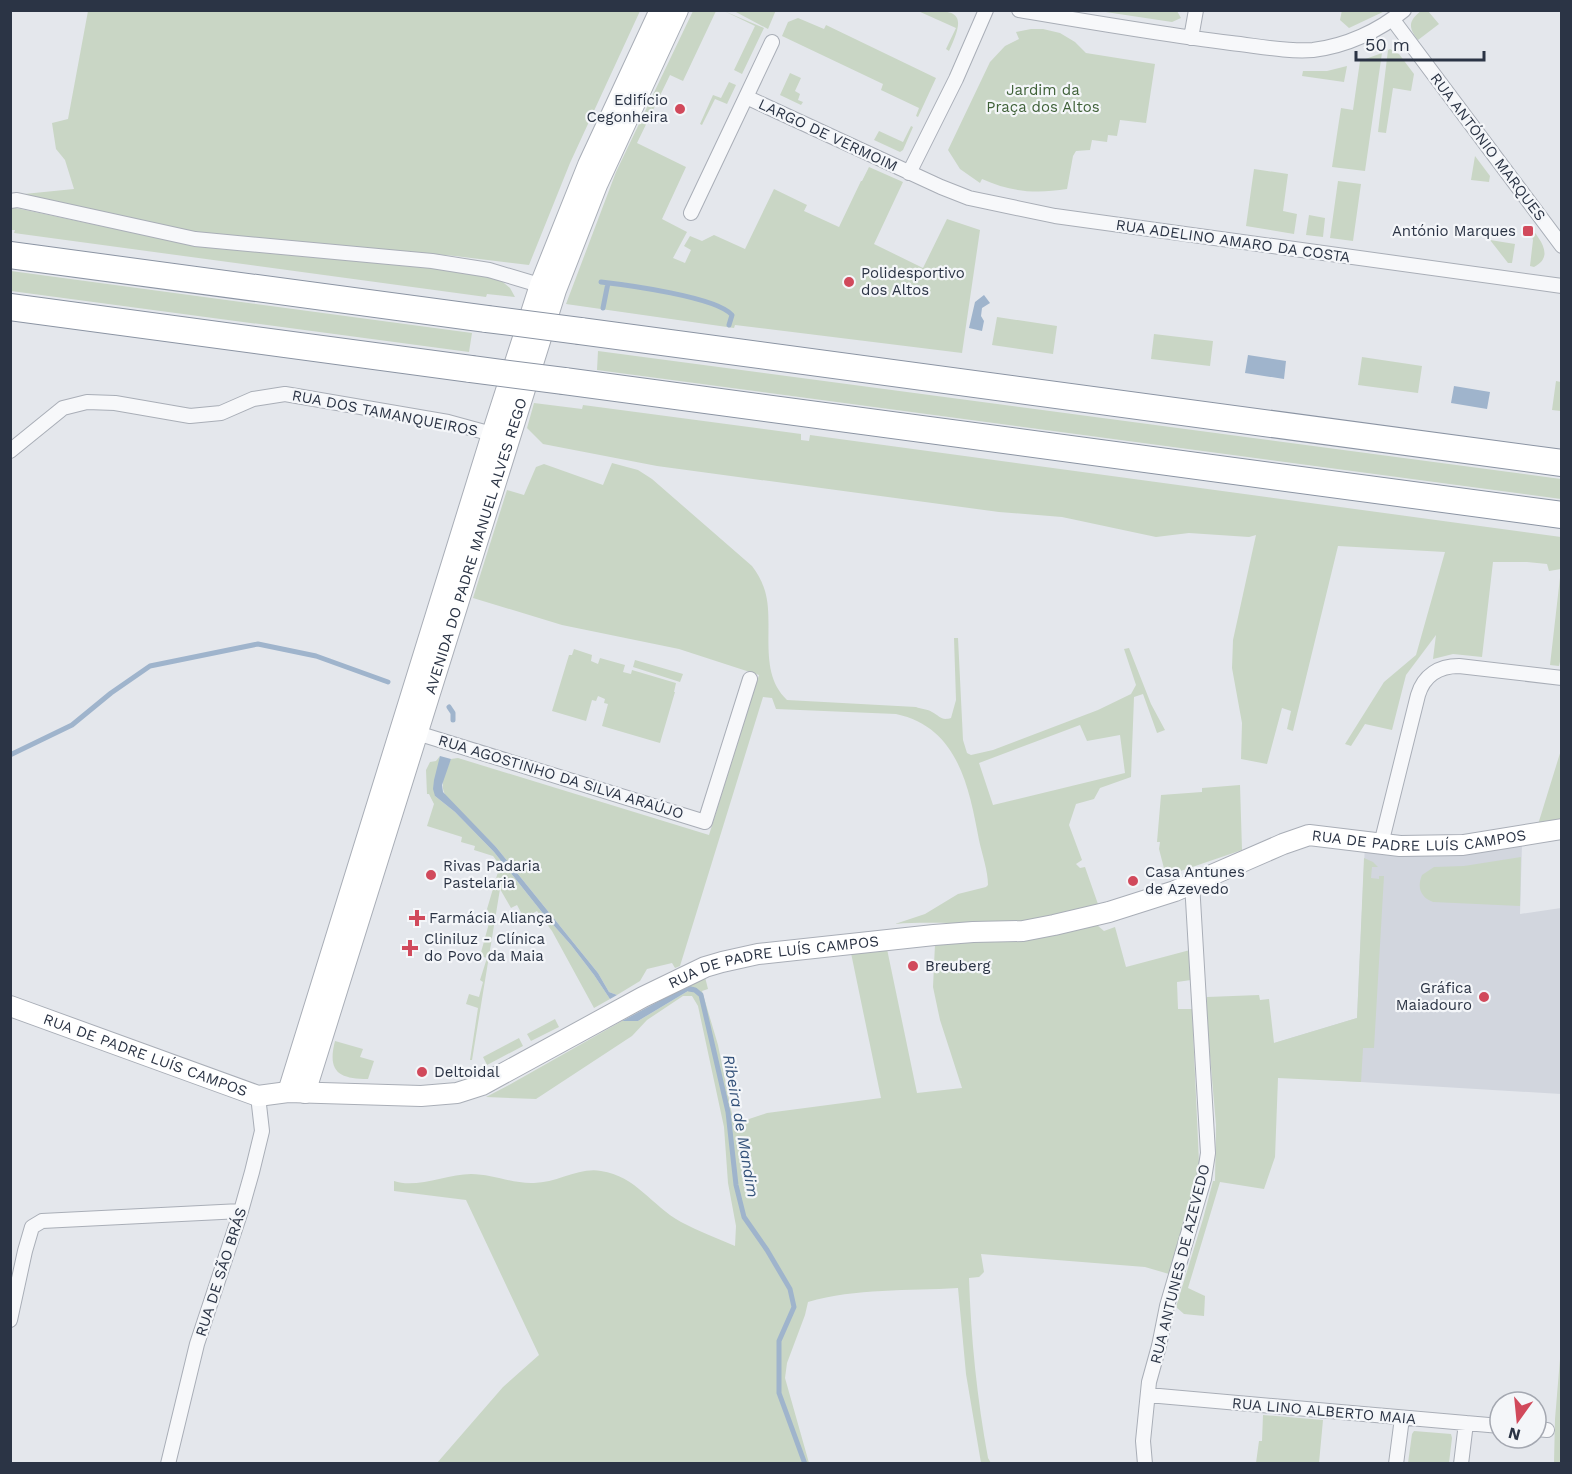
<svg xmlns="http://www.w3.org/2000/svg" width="1572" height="1474" font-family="'Work Sans',sans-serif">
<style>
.built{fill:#d2d6de}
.green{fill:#c9d6c5;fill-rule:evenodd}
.water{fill:#9fb4cc}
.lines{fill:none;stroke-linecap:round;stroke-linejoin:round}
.stream{stroke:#9fb4cc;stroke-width:5}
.street-casing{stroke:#a9aeb7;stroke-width:16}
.secondary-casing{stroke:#a9aeb7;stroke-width:22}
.highway-casing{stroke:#8b94a3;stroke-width:28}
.street{stroke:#f7f8fa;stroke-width:14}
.secondary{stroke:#fff;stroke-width:20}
.highway{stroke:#fff;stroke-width:26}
.highway-bridge-casing{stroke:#8b94a3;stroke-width:28;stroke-linecap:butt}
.highway-bridge{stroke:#fff;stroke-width:26}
.poi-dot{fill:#d1495b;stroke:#f4f6f9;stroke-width:2}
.labels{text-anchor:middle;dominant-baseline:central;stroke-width:4.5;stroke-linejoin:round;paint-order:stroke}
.park-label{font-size:15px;fill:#3f6138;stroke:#f4f6f9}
.poi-label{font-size:15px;fill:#2b3445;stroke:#f4f6f9;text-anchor:start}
.street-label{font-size:15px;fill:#2b3445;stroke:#f4f6f9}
.water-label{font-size:16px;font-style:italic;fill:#34527a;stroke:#f4f6f9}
</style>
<rect width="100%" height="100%" fill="#e4e7ec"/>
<path class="built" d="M1365,843L1522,844L1520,914L1561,908V1094L1278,1077L1274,1043L1357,1018Z"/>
<path class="green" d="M776,10L768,29L734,11V10Z
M1342,10H1385V11L1349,28L1340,20Z
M1422,10L1428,11L1439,24L1418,40C1408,27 1408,21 1422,10Z
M88,11H640L570,163L529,265L455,256L199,233L24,194L74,189L65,160L56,149L52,123L68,119Z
M693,11H716L683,81L670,75L637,143L686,167L662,219L687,232L673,258L685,263L691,250L684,246L690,236L702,241L714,235L745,249L774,189L807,205L804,211L839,227L861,181H862L869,167L903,182L874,244L923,268L947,219L980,230L962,353L735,325L734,328L566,304L616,172Z
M724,11L764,28L742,74L734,70L755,26Z
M918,11C957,10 968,11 949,51L946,49L956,28Z
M1099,11H1177L1181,18L1172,22Z
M798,18L824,29L826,25L936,78L918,117L916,116L919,108L881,90L883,84L782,36L788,22Z
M1031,29H1043L1060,33L1075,42L1086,53L1155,64L1146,123L1120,120L1117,136L1108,135L1107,142L1092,140L1090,150L1076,151L1073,156L1067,189C1036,194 1011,192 982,179L980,183L960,169L948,150L990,62L1005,46L1019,39L1016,32Z
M1390,49L1399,54L1414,74L1411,91L1393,88L1386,133L1378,132L1388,50Z
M1382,53L1365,171L1332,167L1341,108L1353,110L1360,61Z
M1347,66L1344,82L1302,76L1303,71H1327Z
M790,73L801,78L795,91L800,94L798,100L803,102L801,105L780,95Z
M729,82L736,85L727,104L715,99L702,125L700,124L713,95L721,98Z
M911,126L913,127L903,150L900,152L874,140L879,131L903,142Z
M1475,156L1490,176L1489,182L1471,180Z
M1254,169L1288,174L1283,211L1297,214L1294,234L1246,226Z
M1338,181L1361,184L1353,241L1330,238Z
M11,207L191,245L220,249L436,266L498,278L510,288L515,297L487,294L486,297L14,233L15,230H11Z
M1309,215L1325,218L1323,237L1306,235Z
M1529,225C1538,237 1556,256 1534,267L1530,266L1533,240Z
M1490,240L1515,244L1512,263H1508Z
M11,271L472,333L469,352L11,291Z
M997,317L1057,326L1053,354L992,345Z
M1154,334L1213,341L1210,366L1151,359Z
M598,351L1561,479V499L597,370Z
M1362,357L1422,366L1418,393L1358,385Z
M1556,381L1561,382V411L1552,410Z
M534,403L582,409L583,405L801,434V440L809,441L810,435L1561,537L1562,653L1559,666L1550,665L1561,569L1549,571L1547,564L1527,562H1493L1482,657L1453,654L1433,659L1436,635L1406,675L1392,730L1365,724L1351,746L1345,744L1384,682L1416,655L1445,552L1338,546L1293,731L1287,729L1291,711L1282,708L1267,764L1241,759L1242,723L1232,668L1233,640L1256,535L1249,537L1189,533L1156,537L1062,517L999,512L657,466L543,444L527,428Z
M612,463L638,470L652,479L752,566C758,574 762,581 765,591C775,625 757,672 787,700L916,707C921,709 928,709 932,712C940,716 941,721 951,718L956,700L954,638H958L963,740L967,753L971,755L993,750L1098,710L1131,694L1136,685L1124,649L1129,648L1151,704L1165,730L1157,733L1143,694L1134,697L1131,777L1100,788L1094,799L1076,804L1069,825L1082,860L1076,864L1080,868L1085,867L1099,907C1069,913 1038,921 1007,923C970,925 932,921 895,924L925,914L958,894L986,887L988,885C988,871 982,854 979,840C969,787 958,727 896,714L776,709L772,698L763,697L680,966L675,968L672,963L647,969L640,981L617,995L609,992L598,973L496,847L447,798C438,786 445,771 451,759L458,758L709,835L759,675L679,649L562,625L473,598L507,490L524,495L536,467L544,464L603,485ZM1080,725L1087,741L1120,735L1125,773L993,805L979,763Z
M574,649L592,655L591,661L598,664L600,658L625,665L623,672L631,674L632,670L676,683L674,692H675L660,743L602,726L608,704L604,703L605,699L598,696L596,701L592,700L586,721L552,711L569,655H572Z
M635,660L683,674L680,682L633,667Z
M1561,750V820L1538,824L1540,818Z
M440,756L435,796L455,812L494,852L541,911L571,945L594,975L610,999L594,1008L552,931L537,911L524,918L517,905L511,908L500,889L472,1060H470L478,1008L466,1004L469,994L479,997L483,982L480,980L487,958L480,956L491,916L487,909L500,865L493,856L474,850L475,846L461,842L462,837L427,826L434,804L429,794H427L426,770L430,762L436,761Z
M1240,785L1242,850L1166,876L1159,849L1160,842H1157L1161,795L1202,792V788Z
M1521,857L1520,906L1433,902C1420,897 1417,887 1422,875L1434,867L1464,866Z
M1364,858L1373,862L1378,867H1372L1371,878L1379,879V876H1384L1374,1048H1363L1361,1082L1278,1078L1275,1157L1264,1189L1220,1182L1188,1288L1205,1296L1204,1316L1184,1314L1176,1307L1203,1219L1213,1181H1215L1216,1125L1206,1009L1207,1007V997L1259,995L1260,1000L1269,999L1274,1043L1357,1018Z
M1097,925L1104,931L1115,927L1126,967L1190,950L1191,980L1177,982L1178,1009H1192L1199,1162L1194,1190L1169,1274L1145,1267L981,1254L984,1272L979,1277L969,1278C971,1339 977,1398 988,1458L991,1463H981L966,1374L958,1288C908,1291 856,1288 808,1302L805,1315L787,1363L785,1378L809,1463H437L503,1387L539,1355L466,1200L394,1191V1181C416,1189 447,1174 471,1174C492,1174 513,1184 534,1183C557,1183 579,1167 601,1171C636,1176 652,1206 681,1222C698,1231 717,1238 735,1246L736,1226L728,1183L724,1127L698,1006L692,996H683L647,1020L632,1036L536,1099L486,1097L509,1085L622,1021H638L688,991H691L687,986L705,977L708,989L702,991L718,1045L734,1124L767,1113L881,1098L851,953L887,949L917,1093L962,1088L940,1020L933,987L935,944Z
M555,1019L559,1027L531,1041L527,1034Z
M519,1038L523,1046L487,1065L483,1057Z
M335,1041L363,1049L360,1057L374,1061L368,1079C339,1079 327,1072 335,1041Z
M1561,1347V1463H1554L1555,1419Z
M1263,1415L1323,1420L1319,1463H1256L1259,1441H1262Z
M1414,1431L1451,1434L1452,1438L1449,1463H1408L1412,1434Z"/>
<path class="water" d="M984,295L990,303L982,308L981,316L984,321L982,331L969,328L975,302Z
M1248,355L1286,361L1284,379L1245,373Z
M1454,386L1490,392L1487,409L1451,403Z
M440,756L451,759L442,785L443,792L496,847L598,973L609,992L617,995L610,999L594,975L571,945L541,911L494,852L455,812L435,796L433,789L434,780Z
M687,986L694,987L695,990L688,991L638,1021H622Z"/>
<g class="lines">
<path class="stream" d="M601,282C627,285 717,297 732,315L729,325
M603,308L608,283
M449,707L453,713V720
M10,755L72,725L111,693L150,666L258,644L316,656L388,682
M689,989L695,990L701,995L728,1112L736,1185L744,1217L767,1250L790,1289L794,1307L779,1341V1393L805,1464"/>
<defs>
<path id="street" d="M1019,10C1090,22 1160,34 1231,43C1258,46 1287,52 1313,50C1346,46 1379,31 1404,10
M1393,20L1562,246
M1191,38L1196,10
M746,97L772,42
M909,173L956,79L986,10
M10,201L17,200L195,239L432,261L489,270L546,287
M691,213L746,97L941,187L969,198L1055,216L1562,286
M10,451L63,408L87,402L115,403L190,416L221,413L253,399L285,394L448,422L492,434
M417,733L705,822L750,679
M1381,844L1418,695C1424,675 1439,666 1459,666L1562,678
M10,1320L25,1251L32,1227L42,1221L241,1211
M1148,1395L1500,1426
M1536,1429L1547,1430
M168,1464L197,1344L241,1211L252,1172L262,1131L258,1096
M1145,1464L1143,1441L1149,1382L1159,1346L1167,1306L1204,1179L1208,1153L1192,883
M1396,1464L1402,1418
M1461,1464L1466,1423"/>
<g id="secondary">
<path id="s1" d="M10,1006L258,1096L288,1092L421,1096L457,1093L482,1085L643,997L705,967L722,962L758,954L934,935L973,932L1023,931L1054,925L1109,912L1175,891L1283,844L1309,835L1400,846L1463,845L1562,829"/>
<path d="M288,1092L492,434L540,285L588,165L660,10"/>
<path id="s2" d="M305,1093L556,290L597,185L678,10"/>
</g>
<path id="highway" d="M10,255L487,319
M10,307L471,369
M580,331L1562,463
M564,381L1562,515"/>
</defs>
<use href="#street" class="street-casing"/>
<use href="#secondary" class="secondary-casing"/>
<use href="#highway" class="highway-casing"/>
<use href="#street" class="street"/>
<use href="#secondary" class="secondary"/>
<use href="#highway" class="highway"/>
<defs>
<path id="highway-bridge" d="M487,319L580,331
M471,369L564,381"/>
</defs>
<use href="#highway-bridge" class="highway-bridge-casing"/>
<use href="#highway-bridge" class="highway-bridge"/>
</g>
<g class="poi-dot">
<circle cx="680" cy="109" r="6"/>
<rect x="1522" y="225" width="12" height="12" rx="3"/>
<circle cx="849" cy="282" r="6"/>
<circle cx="431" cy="875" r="6"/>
<circle cx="1133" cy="881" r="6"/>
<path d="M414 909h6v6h6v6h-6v6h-6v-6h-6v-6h6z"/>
<path d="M407 939h6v6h6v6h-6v6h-6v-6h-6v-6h6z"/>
<circle cx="913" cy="966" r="6"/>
<circle cx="1484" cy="997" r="6"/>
<circle cx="422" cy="1072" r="6"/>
</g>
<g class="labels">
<g class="park-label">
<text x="1043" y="90">Jardim da<tspan x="1043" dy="17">Praça dos Altos</tspan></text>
</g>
<g class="poi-label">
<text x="668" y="100" text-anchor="end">Edifício<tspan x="668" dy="17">Cegonheira</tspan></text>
<text x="1516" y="231" text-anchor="end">António Marques</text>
<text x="861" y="273">Polidesportivo<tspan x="861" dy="17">dos Altos</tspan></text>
<text x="443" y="866">Rivas Padaria<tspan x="443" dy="17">Pastelaria</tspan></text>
<text x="1145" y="872">Casa Antunes<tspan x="1145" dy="17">de Azevedo</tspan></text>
<text x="429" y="918">Farmácia Aliança</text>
<text x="424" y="939">Cliniluz - Clínica<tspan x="424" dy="17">do Povo da Maia</tspan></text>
<text x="925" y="966">Breuberg</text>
<text x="1472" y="988" text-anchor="end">Gráfica<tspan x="1472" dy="17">Maiadouro</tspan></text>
<text x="434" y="1072">Deltoidal</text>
</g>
<g class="street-label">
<text transform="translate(828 135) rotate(25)">LARGO DE VERMOIM</text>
<text transform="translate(1488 147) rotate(53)">RUA ANTÓNIO MARQUES</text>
<text transform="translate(1233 241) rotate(8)">RUA ADELINO AMARO DA COSTA</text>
<text transform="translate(385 413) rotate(11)">RUA DOS TAMANQUEIROS</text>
<text stroke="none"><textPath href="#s2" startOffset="573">AVENIDA DO PADRE MANUEL ALVES REGO</textPath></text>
<text transform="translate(561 777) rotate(17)">RUA AGOSTINHO DA SILVA ARAÚJO</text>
<text stroke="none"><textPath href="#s1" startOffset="1476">RUA DE PADRE LUÍS CAMPOS</textPath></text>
<text stroke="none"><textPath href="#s1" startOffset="810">RUA DE PADRE LUÍS CAMPOS</textPath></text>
<text stroke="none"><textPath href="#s1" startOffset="144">RUA DE PADRE LUÍS CAMPOS</textPath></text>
<text transform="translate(1180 1264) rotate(-76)">RUA ANTUNES DE AZEVEDO</text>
<text transform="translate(221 1272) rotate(-72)">RUA DE SÃO BRÁS</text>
<text transform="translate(1324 1411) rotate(5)">RUA LINO ALBERTO MAIA</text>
</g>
<g class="water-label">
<text transform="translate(741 1126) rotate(80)">Ribeira de Mandim</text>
</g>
</g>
<rect width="1572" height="1474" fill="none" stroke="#2b3445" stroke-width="24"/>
<g transform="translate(1518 1420) rotate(195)"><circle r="28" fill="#f4f6f9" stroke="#a4a8b1" stroke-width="1.5"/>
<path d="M0-4.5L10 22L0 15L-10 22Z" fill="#d1495b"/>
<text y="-9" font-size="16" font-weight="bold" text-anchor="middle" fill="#2b3445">N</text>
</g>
<path d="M1356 51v9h128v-9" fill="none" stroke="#2b3445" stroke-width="3"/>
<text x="1365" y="51" font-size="18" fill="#2b3445" stroke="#f4f6f9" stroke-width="4.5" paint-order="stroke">50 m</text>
</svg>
